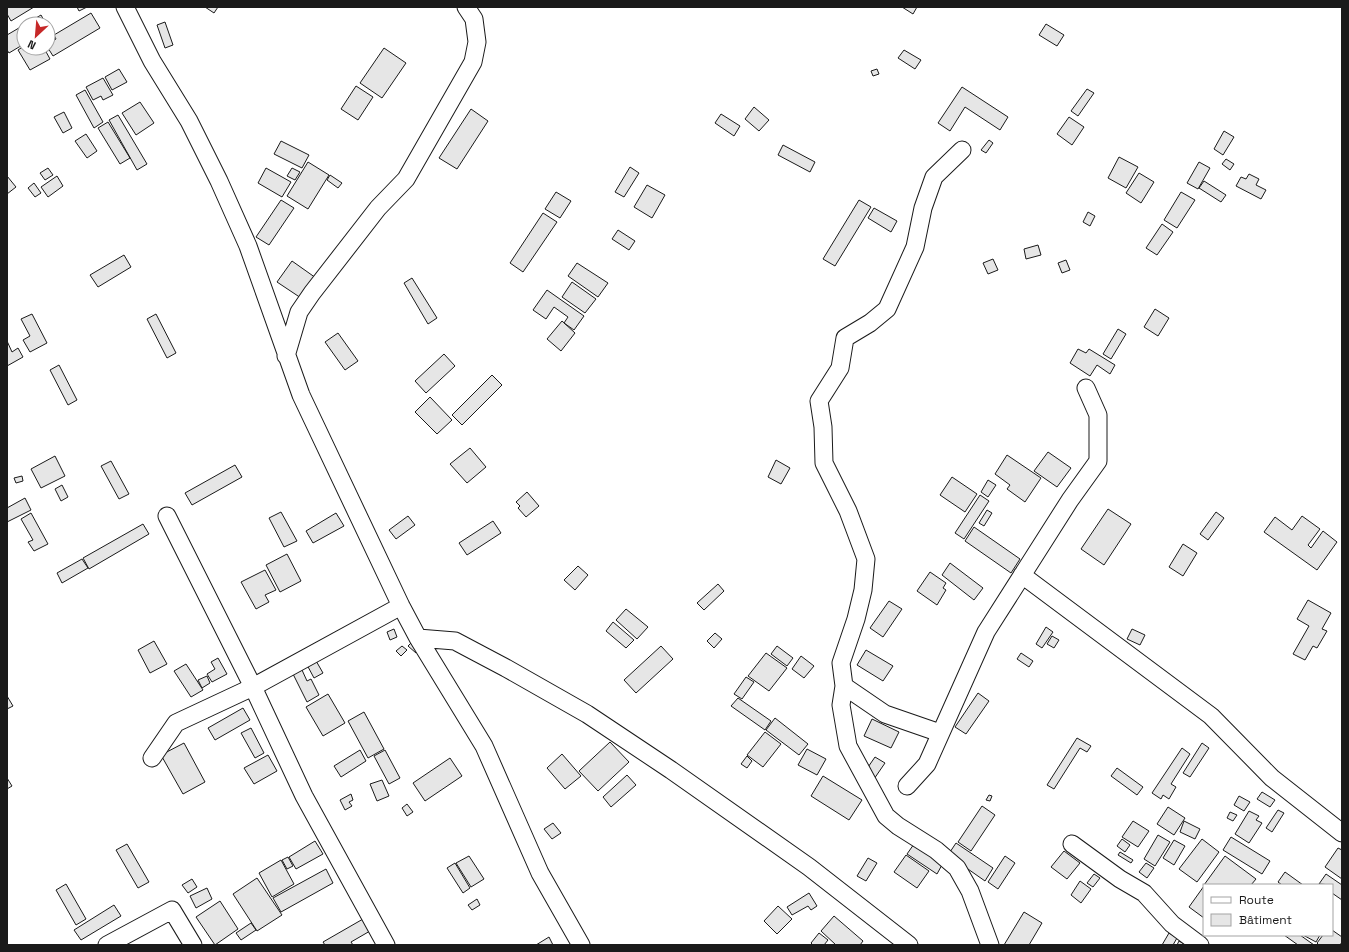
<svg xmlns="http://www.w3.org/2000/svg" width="1349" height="952" font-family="'Space Grotesk',sans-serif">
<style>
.building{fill:#e6e6e6;stroke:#1a1a1a}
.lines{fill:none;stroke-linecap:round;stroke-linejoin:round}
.minor-casing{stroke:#1a1a1a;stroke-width:19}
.minor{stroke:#fff;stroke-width:17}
</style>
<rect width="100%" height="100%" fill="#fff"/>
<path class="building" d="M7,7H34L11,21L7,14Z
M77,7H87L79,11Z
M205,7H218L214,13Z
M902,7H917L913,14Z
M91,13L100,28L53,56L48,48V44L56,39L54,35Z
M41,15L46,24H30L29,22Z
M165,22L173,45L165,48L157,25Z
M1046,24L1064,35L1057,46L1039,35Z
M24,25V44L9,53L7,50V35Z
M48,27L55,39L48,43Z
M24,46V48H44L50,59L30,70L18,50Z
M384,48L406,63L382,98L360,83Z
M904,50L921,60L915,69L898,58Z
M119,69L127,82L112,90L105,77Z
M877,69L879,74L873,76L871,71Z
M103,78L113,95L103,100L101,96L93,100L86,87Z
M356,86L373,97L358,120L341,109Z
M962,87L1008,117L1000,130L965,107L950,131L938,123Z
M1087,89L1094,93L1078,116L1071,111Z
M85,90L103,122L94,128L76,95Z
M140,102L154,123L136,135L122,113Z
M754,107L769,120L759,131L745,119Z
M471,109L488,121L457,169L439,158Z
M64,112L72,128L63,133L54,117Z
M721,114L740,126L734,136L715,123Z
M118,115L147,164L137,170L109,120Z
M1069,117L1084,127L1072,145L1057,134Z
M108,122L130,158L120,164L98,128Z
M1224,131L1234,137L1223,155L1214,149Z
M86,134L97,151L87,158L75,141Z
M989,140L993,143L986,153L981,150Z
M281,141L309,155L302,168L274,154Z
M783,145L815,162L810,172L778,155Z
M1119,157L1138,167L1126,188L1108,178Z
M1226,159L1234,164L1230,170L1222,164Z
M308,162L329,175L308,209L287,196Z
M1199,162L1210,168L1198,189L1187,183Z
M630,167L639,173L624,197L615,192Z
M48,168L53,175L45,180L40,173Z
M266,168L291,182L282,197L258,183Z
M292,168L300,172L295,180L287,176Z
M1139,173L1154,182L1141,203L1126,193Z
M1249,174L1259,179L1256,185L1266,190L1261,199L1236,186L1241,177L1246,179Z
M330,175L342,183L338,188L327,180Z
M7,176L16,187L7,194Z
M57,176L63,186L48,197L41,187Z
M1204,181L1226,195L1221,202L1199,188Z
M34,183L41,193L35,197L28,188Z
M647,185L665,195L652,218L634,207Z
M556,192L571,201L560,218L545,209Z
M1181,192L1195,200L1177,228L1164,220Z
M281,200L294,208L269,245L256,237Z
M859,200L871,207L835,266L823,259Z
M874,208L897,221L891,232L868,218Z
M1088,212L1095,216L1090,226L1083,222Z
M543,213L557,222L523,272L510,263Z
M1162,224L1173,232L1157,255L1146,248Z
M618,230L635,241L629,250L612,239Z
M1038,245L1041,255L1026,259L1024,249Z
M124,255L131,267L98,287L90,275Z
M993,259L998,270L988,274L983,263Z
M1066,260L1070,270L1062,273L1058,263Z
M292,261L316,278L301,298L277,282Z
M577,263L608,283L598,297L568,276Z
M412,278L437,318L428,324L404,283Z
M572,282L596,299L585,313L562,297Z
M547,290L584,316L574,330L564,323L568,317L554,307L546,319L533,310Z
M1155,309L1169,318L1158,336L1144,327Z
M32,314L47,343L30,352L23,340L30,336L21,319Z
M156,314L176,353L167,358L147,319Z
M562,321L575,333L561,351L547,339Z
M1118,329L1126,334L1111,359L1103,354Z
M338,333L358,361L345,370L325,342Z
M7,341L12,352L18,348L23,357L7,366Z
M1078,349L1086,353L1089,349L1115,365L1110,374L1097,365L1090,376L1070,363Z
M444,354L455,366L426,393L415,381Z
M59,365L77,400L68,405L50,370Z
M492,375L502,385L462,425L452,415Z
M430,397L452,420L437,434L415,412Z
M470,448L486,467L467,483L450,464Z
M1048,452L1071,468L1057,487L1034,471Z
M1007,455L1041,478L1025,502L1007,489L1010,485L995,474Z
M55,456L65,476L41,488L31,469Z
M776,460L790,468L781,484L768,477Z
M111,461L129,494L119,499L101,466Z
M235,465L242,477L192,505L185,493Z
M22,476L23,481L16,483L14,478Z
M952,477L977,494L965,512L940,495Z
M988,480L996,485L988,497L981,492Z
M62,485L68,497L61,501L55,489Z
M527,492L539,506L526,517L518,508L520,506L516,502Z
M980,495L989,501L964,539L955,533Z
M25,498L31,510L7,522V508Z
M1108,509L1131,524L1104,565L1081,549Z
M987,510L992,513L984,526L979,523Z
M281,512L297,541L284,547L269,518Z
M1216,512L1224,518L1208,540L1200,534Z
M31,513L48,544L34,551L28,542L33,540L21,519Z
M336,513L344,526L313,543L306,531Z
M408,516L415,525L396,539L389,530Z
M1302,516L1320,529L1308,545L1311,548L1323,531L1337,542L1317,570L1264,532L1275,517L1292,530Z
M493,521L501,533L467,555L459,543Z
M143,524L149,534L89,569L83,558Z
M974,527L1020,559L1011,573L965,541Z
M1183,544L1197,553L1183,576L1169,567Z
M287,554L301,581L280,592L266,565Z
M82,559L88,568L62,583L57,573Z
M950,563L983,588L974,600L942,575Z
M578,566L588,575L575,590L564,580Z
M265,570L276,590L265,595L269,602L256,609L241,582Z
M930,572L946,583L943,588L946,590L937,605L917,591Z
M718,584L724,591L704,610L697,603Z
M1308,600L1331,613L1322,629L1327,631L1317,648L1313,646L1305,660L1293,654L1309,626L1297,619Z
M889,601L902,609L883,637L870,628Z
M626,609L648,627L637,639L616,620Z
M613,622L634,640L626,648L606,631Z
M1046,627L1053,632L1042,648L1036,644Z
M394,629L397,637L390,640L387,632Z
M1132,629L1145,635L1140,645L1127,639Z
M715,633L722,639L714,648L707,641Z
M1052,636L1059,640L1054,648L1047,644Z
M154,641L167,664L150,673L138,650Z
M412,642L419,649L416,653L408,646Z
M402,646L407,650L401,656L396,651Z
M661,646L673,659L636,693L624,680Z
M777,646L793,658L787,666L771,654Z
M866,650L893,666L883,681L857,665Z
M766,653L787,668L769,691L748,676Z
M1021,653L1033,661L1029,667L1017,659Z
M801,656L814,666L804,678L792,669Z
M218,658L227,674L212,682L207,674L215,669L211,662Z
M315,659L323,673L314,678L306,663Z
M186,664L203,690L191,697L174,671Z
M302,670L307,681L311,679L319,695L307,702L293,674Z
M207,676L210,683L202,688L198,680Z
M746,677L754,682L742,699L734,694Z
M978,693L989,701L966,734L955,727Z
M328,694L345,723L323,736L306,707Z
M7,696L13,706L7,709Z
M738,698L771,721L765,730L731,706Z
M243,708L250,720L215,740L208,728Z
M364,712L384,749L368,758L348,721Z
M775,718L808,744L799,755L766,730Z
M872,719L899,732L891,748L864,736Z
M251,728L264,753L255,758L241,733Z
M765,732L781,744L763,767L747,755Z
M1077,738L1091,746L1087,752L1080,748L1054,789L1047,785Z
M610,742L629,762L598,791L579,771Z
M184,743L205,782L183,794L161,755Z
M1202,743L1209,748L1190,777L1183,773Z
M1182,748L1190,754L1171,784L1176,787L1169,799L1163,795L1161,799L1152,793Z
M807,749L826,759L817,775L798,765Z
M360,750L366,761L341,777L334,766Z
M385,750L400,778L389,784L374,756Z
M562,754L581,776L565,789L547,768Z
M268,755L277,771L254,784L244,768Z
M747,756L752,761L747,768L741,764Z
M875,757L885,763L874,779L864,773Z
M450,758L462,776L425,801L413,783Z
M1117,768L1143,787L1137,795L1111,776Z
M627,775L636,785L611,807L603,797Z
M823,776L862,800L849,820L811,796Z
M7,778L12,786L7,789Z
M382,780L389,796L377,801L370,784Z
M1262,792L1275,800L1270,807L1257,799Z
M351,794L353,800L349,802L352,806L345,810L340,800Z
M989,795L992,796L990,801L986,800Z
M1239,796L1250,802L1244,811L1234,805Z
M407,804L413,812L407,816L402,808Z
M982,806L995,815L971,851L958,842Z
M1168,807L1185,818L1174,835L1157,824Z
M1278,810L1284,813L1272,832L1266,828Z
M1249,811L1259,816L1256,820L1262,823L1249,843L1235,834Z
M1230,812L1237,815L1233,821L1227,818Z
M1133,821L1149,831L1138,847L1122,837Z
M1184,821L1200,829L1195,839L1180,832Z
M553,823L561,833L552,839L544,829Z
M1158,835L1170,842L1155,866L1144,859Z
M1231,837L1270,861L1262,874L1223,850Z
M1122,839L1130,845L1125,852L1117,846Z
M1202,839L1219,852L1197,882L1179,869Z
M1174,840L1185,846L1174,865L1163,858Z
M315,841L323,854L296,869L289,857Z
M956,843L993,868L985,881L948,855Z
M127,844L149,882L138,888L116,850Z
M914,844L943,863L937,874L907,854Z
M1338,848L1342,850V879L1325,867Z
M1064,851L1080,863L1067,879L1051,867Z
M1120,852L1133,860L1131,863L1118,855Z
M906,855L929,871L917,888L894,872Z
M469,856L484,879L471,887L456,863Z
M1005,856L1015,863L998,889L988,882Z
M1225,856L1256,879L1251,885H1204Z
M288,857L293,866L287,869L282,860Z
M868,858L877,863L866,881L857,876Z
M281,860L294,884L272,897L259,873Z
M455,863L470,888L463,893L447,868Z
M1146,863L1154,868L1147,878L1139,872Z
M326,869L333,883L281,912L273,898Z
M1285,872L1303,885H1282L1278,882Z
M1094,874L1100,878L1093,887L1087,883Z
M1326,874L1342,885V900L1332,893V885L1319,884Z
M257,878L282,915L257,931L233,894Z
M192,879L197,887L188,893L182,885Z
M1080,881L1091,889L1081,903L1071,895Z
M66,884L86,919L76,925L56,890Z
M1204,886V918L1189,907Z
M207,888L212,899L196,908L190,896Z
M809,893L817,906L811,910L808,906L792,915L787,907Z
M477,899L480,905L472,910L468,905Z
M220,901L238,929L215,945L196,917Z
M114,905L121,916L81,940L74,930Z
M778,906L792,919L777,934L764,921Z
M1024,912L1042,923L1029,945H1004Z
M834,916L863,941L860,945H836L821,931Z
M363,919L370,931L351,942L353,945H325L323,942Z
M251,923L256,930L241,940L236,933Z
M1332,930L1342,937V942L1340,945H1319L1317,943L1323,935H1332Z
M819,933L828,940L824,945H813L811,943Z
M1169,933L1177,938L1173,945H1162Z
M1284,935H1300L1314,945H1298Z
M1303,935H1320L1316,942Z
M549,937L553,945H536Z
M1179,941L1186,945H1177Z"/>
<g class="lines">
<defs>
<path id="minor" d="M125,7L152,61L189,121L219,181L248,246L301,395L401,606L418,638L484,746L540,873L581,945
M962,150L934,177L923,208L915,247L887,309L870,323L845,338L840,368L819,401L823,427L824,463L848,511L866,559L863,590L856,619L841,663L844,686L841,705L848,746L886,816L898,826L936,850L957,868L970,891L990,945
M286,356L299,312L312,293L378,208L406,179L473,62L477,42L474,19L466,7
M167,516L253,687L304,796L386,945
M1022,575L1211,716L1272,778L1342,833
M418,638L455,641L506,668L587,714L671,770L809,867L909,945
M844,686L885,714L940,733
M152,758L176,723L253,687L401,606
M907,786L927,764L986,632L1070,500L1098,461V415L1086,388
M1072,844L1120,879L1144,893L1172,924L1200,945
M107,945L172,910L193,945"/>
</defs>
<use href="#minor" class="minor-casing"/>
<use href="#minor" class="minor"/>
</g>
<rect width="1349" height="952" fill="none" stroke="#1a1a1a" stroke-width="16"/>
<rect x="1203" y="884" width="130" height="52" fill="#ffffff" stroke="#a3a3a3"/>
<rect x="1211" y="897" width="20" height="6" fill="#ffffff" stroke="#a3a3a3"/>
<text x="1239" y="904" font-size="12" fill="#1a1a1a">Route</text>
<rect x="1211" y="914" width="20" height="12" fill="#e6e6e6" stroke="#a3a3a3"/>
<text x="1239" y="924" font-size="12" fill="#1a1a1a">Bâtiment</text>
<g transform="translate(36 36) rotate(206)"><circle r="19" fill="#ffffff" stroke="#a3a3a3"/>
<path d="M0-3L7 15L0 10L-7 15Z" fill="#c62828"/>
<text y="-6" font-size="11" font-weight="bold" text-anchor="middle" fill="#1a1a1a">N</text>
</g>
</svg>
